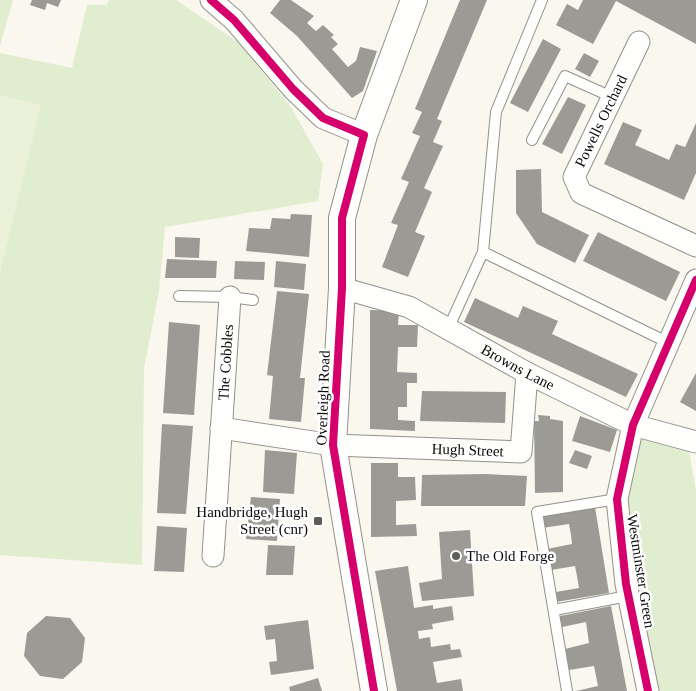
<svg xmlns="http://www.w3.org/2000/svg" width="696" height="691" font-family="Georgia,serif">
<style>
.green{fill:#e1edcf}
.pitch{fill:#ebf2d9}
.building{fill:#9c9a94}
.lines{fill:none;stroke-linecap:round;stroke-linejoin:round}
.service-casing{stroke:#92918d;stroke-width:12}
.minor-casing{stroke:#92918d;stroke-width:23}
.tertiary-casing{stroke:#92918d;stroke-width:28}
.service{stroke:#fefefc;stroke-width:10}
.minor{stroke:#fefefc;stroke-width:21}
.tertiary{stroke:#fefefc;stroke-width:26}
.cycleway-casing{stroke:#fff;stroke-width:11}
.cycleway{stroke:#d6006c;stroke-width:8}
.poi-dot{fill:#5e5d5a;stroke:#fff;stroke-width:2}
.labels{text-anchor:middle;dominant-baseline:central;stroke-width:5;stroke-linejoin:round;paint-order:stroke}
.street-label{font-size:15px;fill:#0a0a0a;stroke:#fff}
.poi-label{font-size:15px;fill:#0a0a0a;stroke:#fff;text-anchor:end}
</style>
<rect width="100%" height="100%" fill="#f9f7ee"/>
<path class="green" d="M0,0H13L0,46Z
M109,0H176L242,45L292,109L323,164L318,201L165,227L159,291L144,368L142,565L0,555V53L72,68L87,5H107Z
M640,436L689,450L696,491V691H659L636,584L628,496Z"/>
<path class="pitch" d="M0,95L41,105L0,273Z"/>
<path class="building" d="M32,0H61L58,7L47,3L45,10L30,5Z
M280,0H291L314,16L307,23L316,31L323,25L334,35L331,37L338,44L332,49L348,67L356,61L360,47L377,51L363,91L352,98L297,36L270,13Z
M460,0H487L437,119L442,121L433,142L443,146L424,188L432,192L415,232L425,236L408,277L382,267L398,225L391,223L409,182L401,179L420,136L412,133L422,112L415,109Z
M583,0H696V44L616,1L593,44L556,25L567,4L578,10Z
M543,39L561,49L528,112L510,103Z
M584,53L599,61L590,77L575,69Z
M568,97L586,105L562,154L542,144Z
M623,122L642,130L635,145L669,160L676,144L685,147L696,123V173L684,200L604,164Z
M541,169L542,212L589,235L575,263L537,244L516,213V170Z
M291,214L312,215L309,257L246,251L249,228L270,229L272,218L290,219Z
M598,232L680,272L666,301L583,261Z
M175,237L200,238L199,258L175,257Z
M167,259L217,261L216,278H165Z
M235,261L265,262L264,280L234,279Z
M276,261L306,264L304,290L274,287Z
M277,291L309,294L300,378H305L301,422L269,419L273,376L267,375Z
M475,298L518,318L523,306L558,321L552,334L638,374L626,397L464,322Z
M370,310L399,311L398,325H418L417,347H398L397,372L417,373V383H407V407H398V420L415,421V431L370,429Z
M169,322L200,325L194,415L163,413Z
M696,373V411L680,402Z
M422,391L506,392L505,423L420,421Z
M538,415L550,416V419L563,421V492L535,493L534,421H539Z
M580,416L617,430L610,452L572,441Z
M162,424L193,426L186,514L157,513Z
M265,450L297,453L294,494L263,492Z
M575,450L592,456L587,469L569,463Z
M371,463H398V477H415L416,500L396,501V525L416,524L417,536L371,537Z
M485,474L527,476L525,506H421L422,475Z
M251,497L280,499L277,541L246,539Z
M595,507L609,593L556,602V592L579,588L577,576L575,566L551,570L547,549L572,544L571,535L569,524L542,528L540,517Z
M157,526L187,528L184,572L154,571Z
M470,530L474,596L422,601L419,583L442,579L439,532Z
M268,545L295,546L293,575H266Z
M408,566L414,608L433,605V609L452,606L454,620L432,624L433,629L418,631L419,639L430,637L431,647L450,644L451,650L460,649L462,657L433,662L437,683L461,679L463,691H397L375,571Z
M611,606L627,691H576L598,686L594,666L569,670L565,649L589,643L586,622L562,627L560,616Z
M46,616L70,618L85,638L82,662L63,679L40,676L24,656L27,633Z
M308,620L314,669L271,675L269,662L277,661L276,649L275,639L266,640L264,626Z
M318,678L322,691H290L289,687Z"/>
<g class="lines">
<defs>
<path id="service" d="M532,140L565,76L612,97
M483,252L669,343
M179,296L230,297L253,300
M448,329L483,252L496,112L542,0
M554,610L628,596
M567,691L537,512L617,499"/>
<g id="minor">
<path d="M211,0L234,20L293,89L323,118L364,135"/>
<path d="M639,42L574,177L581,193L696,246"/>
<path id="s1" d="M342,288L409,307L527,373L633,425L696,442"/>
<path id="s2" d="M221,428L333,445L521,452L527,373"/>
<path id="s3" d="M213,556L230,297"/>
<path d="M648,691L626,584L617,499L633,425L696,280"/>
</g>
<path id="tertiary" d="M374,691L333,445L342,288V218L364,135L414,0"/>
</defs>
<use href="#service" class="service-casing"/>
<use href="#minor" class="minor-casing"/>
<use href="#tertiary" class="tertiary-casing"/>
<use href="#service" class="service"/>
<use href="#minor" class="minor"/>
<use href="#tertiary" class="tertiary"/>
<defs>
<path id="cycleway" d="M211,0L234,20L293,89L323,118L364,135L342,218V288L333,445L374,691
M648,691L626,584L617,499L633,425L696,280"/>
</defs>
<use href="#cycleway" class="cycleway-casing"/>
<use href="#cycleway" class="cycleway"/>
</g>
<g class="poi-dot">
<rect x="313" y="516" width="10" height="10" rx="2.5"/>
<circle cx="456" cy="556" r="5"/>
</g>
<g class="labels">
<g class="street-label">
<text transform="translate(601 121) rotate(-64)">Powells Orchard</text>
<text stroke="none"><textPath href="#s3" startOffset="194">The Cobbles</textPath></text>
<text stroke="none"><textPath href="#s1" startOffset="194">Browns Lane</textPath></text>
<text transform="translate(323 398) rotate(-88)">Overleigh Road</text>
<text stroke="none"><textPath href="#s2" startOffset="248">Hugh Street</textPath></text>
<text transform="translate(641 571) rotate(81)">Westminster Green</text>
</g>
<g class="poi-label">
<text x="308" y="512">Handbridge, Hugh<tspan x="308" dy="17">Street (cnr)</tspan></text>
<text x="466" y="556" text-anchor="start">The Old Forge</text>
</g>
</g>
</svg>
